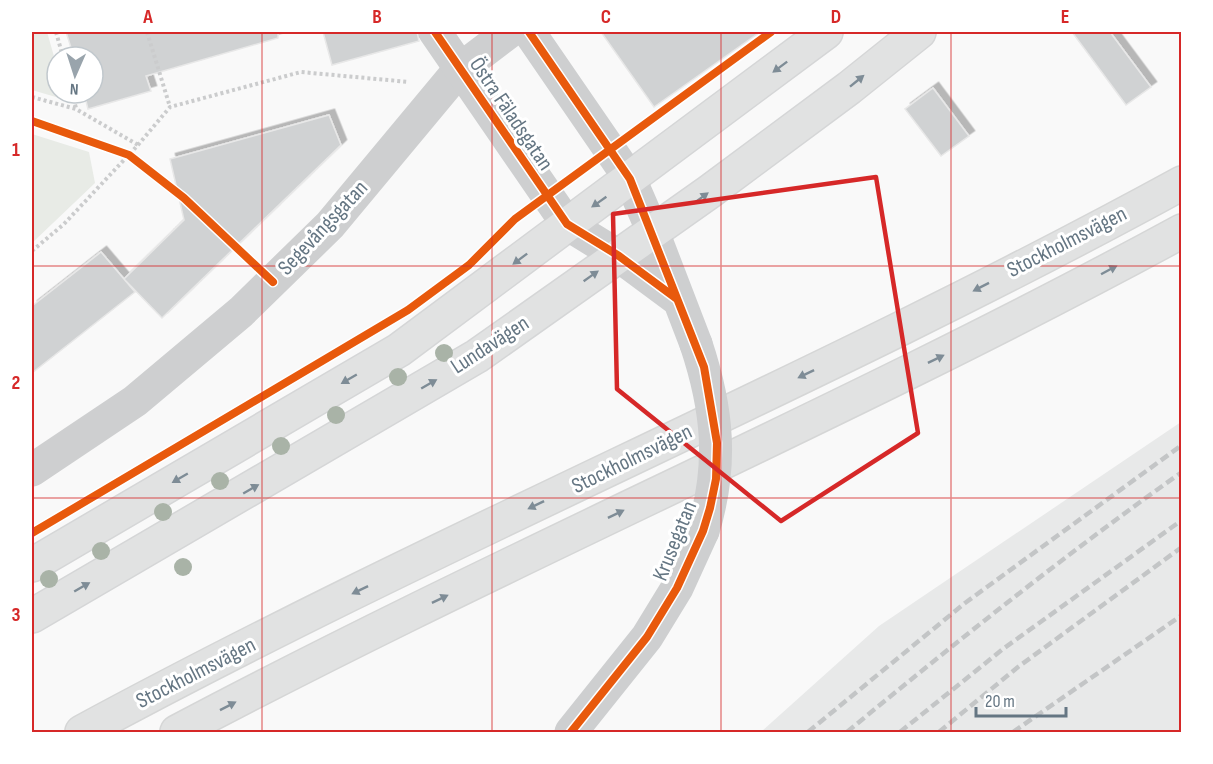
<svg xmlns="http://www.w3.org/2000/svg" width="1213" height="764" font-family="'Sofia Sans Condensed',sans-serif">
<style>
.built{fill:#e8e9e9}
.green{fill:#e8ebe6}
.building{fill:#d0d2d3;stroke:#e8e8e8;stroke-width:1.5;filter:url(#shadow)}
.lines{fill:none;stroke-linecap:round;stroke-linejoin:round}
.secondary-casing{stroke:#d5d6d7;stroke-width:36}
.motorway-casing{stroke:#d5d6d6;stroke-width:36}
.path{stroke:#cbcccd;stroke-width:4;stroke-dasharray:3 3;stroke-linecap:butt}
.minor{stroke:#cecfd0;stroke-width:33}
.tertiary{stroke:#cecfd0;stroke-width:33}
.secondary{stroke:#e1e2e2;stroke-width:33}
.motorway{stroke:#e1e2e2;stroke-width:33}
.rail{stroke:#c3c5c6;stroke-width:4.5;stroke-dasharray:9 4.5;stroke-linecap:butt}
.minor-bridge{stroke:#cecfd0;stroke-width:33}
.cycleway-casing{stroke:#fff;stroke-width:11}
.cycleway{stroke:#e8590c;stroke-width:8}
.tree{fill:#a9b3a7}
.oneway{fill:#7e8c96}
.marked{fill:none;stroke:#d62828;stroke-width:4.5;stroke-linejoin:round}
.grid{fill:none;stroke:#d62828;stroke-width:1.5;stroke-opacity:0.55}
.labels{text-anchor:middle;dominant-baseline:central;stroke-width:6;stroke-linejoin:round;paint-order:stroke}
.street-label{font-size:22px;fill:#657683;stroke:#fff}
.neatline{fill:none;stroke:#d62828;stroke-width:2}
.grid-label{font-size:20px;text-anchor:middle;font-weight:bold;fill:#d62828}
</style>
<defs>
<filter id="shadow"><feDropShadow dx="5.5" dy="-5.5" stdDeviation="0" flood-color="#0004"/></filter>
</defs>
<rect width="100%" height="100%" fill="#f9f9f9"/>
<path class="built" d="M1181,422V732H761L879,626Z"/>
<path class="green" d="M32,32H47L57,67V93H64L66,100L32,90Z
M32,134L89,152L95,183L32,243Z"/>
<path class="building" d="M66,32H278V38L146,76L151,91L88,109L84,93H93V57H74Z
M323,32H417L419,41L332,65Z
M601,32H760L654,107Z
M1072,32H1110L1151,87L1126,105Z
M933,88L969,136L941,156L905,109Z
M329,115L341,145L162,318L124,279L184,220L170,159Z
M101,252L135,292L32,373V306Z"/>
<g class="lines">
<defs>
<path id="secondary" d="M32,565L399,350L826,32
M32,616L477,356L709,192L849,88L919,32"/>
<path id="motorway" d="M82,732C442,537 822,380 1182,183
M177,732C507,557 853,410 1182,231"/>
</defs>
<use href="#secondary" class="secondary-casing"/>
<use href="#motorway" class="motorway-casing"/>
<path class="path" d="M56,32L63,57
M147,32L170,107
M72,93L76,108
M32,97L76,109L138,145
M32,251L64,224L138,145L170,107L301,72L409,82"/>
<path class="minor" d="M653,232L696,344
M619,256L677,299
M32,470L135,401L241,312L330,225L459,70L509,32
M571,732L647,637L677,588L703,531"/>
<path class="tertiary" d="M435,32L567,224L619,256
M529,32L630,179L653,232"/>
<use href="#secondary" class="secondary"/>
<use href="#motorway" class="motorway"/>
<path class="rail" d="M808,732L965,603L1182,445
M847,732C956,642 1066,554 1182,472
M900,732L1003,649L1182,520
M939,732L1018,667L1182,547
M1013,732L1182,615"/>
<path class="minor-bridge" d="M696,344C718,410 723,465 703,531"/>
<defs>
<path id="cycleway" d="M435,32L567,224L619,256L677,299
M529,32L630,179L704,367L717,443L716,479L710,508L703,531L677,588L647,637L571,732
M32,121L129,155L184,198L273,282
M32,533L408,310L469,265L515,219L771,32"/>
</defs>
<use href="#cycleway" class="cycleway-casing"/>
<use href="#cycleway" class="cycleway"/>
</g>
<g class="tree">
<circle cx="444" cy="353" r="9"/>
<circle cx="398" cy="377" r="9"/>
<circle cx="336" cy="415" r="9"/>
<circle cx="281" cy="446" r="9"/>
<circle cx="220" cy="481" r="9"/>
<circle cx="163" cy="512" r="9"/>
<circle cx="101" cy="551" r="9"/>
<circle cx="183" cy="567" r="9"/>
<circle cx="49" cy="579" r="9"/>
</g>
<defs><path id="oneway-solid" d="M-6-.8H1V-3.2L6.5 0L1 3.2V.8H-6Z" transform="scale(1.5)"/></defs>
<g class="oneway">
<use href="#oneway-solid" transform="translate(780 67) rotate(143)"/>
<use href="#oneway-solid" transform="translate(857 81) rotate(-39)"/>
<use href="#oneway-solid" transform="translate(701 198) rotate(-36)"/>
<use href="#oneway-solid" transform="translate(599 202) rotate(145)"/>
<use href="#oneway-solid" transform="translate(520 259) rotate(143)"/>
<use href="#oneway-solid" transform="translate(1109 270) rotate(-28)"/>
<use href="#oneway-solid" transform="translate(591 276) rotate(-35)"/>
<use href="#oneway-solid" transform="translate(981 287) rotate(153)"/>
<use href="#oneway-solid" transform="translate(936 359) rotate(-26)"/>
<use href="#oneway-solid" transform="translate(806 374) rotate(154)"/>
<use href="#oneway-solid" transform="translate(349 379) rotate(150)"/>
<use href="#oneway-solid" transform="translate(429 384) rotate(-30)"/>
<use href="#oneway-solid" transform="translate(180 478) rotate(150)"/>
<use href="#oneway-solid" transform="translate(251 489) rotate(-30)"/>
<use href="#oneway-solid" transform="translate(536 505) rotate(154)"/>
<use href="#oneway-solid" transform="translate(616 514) rotate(-26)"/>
<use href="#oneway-solid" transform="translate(82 587) rotate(-30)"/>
<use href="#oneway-solid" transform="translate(360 590) rotate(154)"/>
<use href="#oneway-solid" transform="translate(440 599) rotate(-26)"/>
<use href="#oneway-solid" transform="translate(228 706) rotate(-27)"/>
</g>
<path class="marked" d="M876,177L918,433L781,521L617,389L613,214Z"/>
<path class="grid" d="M262,32V732M492,32V732M721,32V732M951,32V732M32,266H1182M32,498H1182"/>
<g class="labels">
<g class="street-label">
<text transform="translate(511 114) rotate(56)">Östra Fäladsgatan</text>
<text transform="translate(323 228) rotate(-47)">Segevångsgatan</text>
<text transform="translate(1067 242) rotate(-27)">Stockholmsvägen</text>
<text transform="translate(490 345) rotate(-33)">Lundavägen</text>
<text transform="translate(632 459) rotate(-26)">Stockholmsvägen</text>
<text transform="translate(675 541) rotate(-68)">Krusegatan</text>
<text transform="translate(196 673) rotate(-27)">Stockholmsvägen</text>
</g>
</g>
<rect width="1213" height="764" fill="none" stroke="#ffffff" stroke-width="66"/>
<g transform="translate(75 75) rotate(183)"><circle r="28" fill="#ffffff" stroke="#c1c8cd" stroke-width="1.5"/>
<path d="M0-4.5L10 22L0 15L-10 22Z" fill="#99a4ac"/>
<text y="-9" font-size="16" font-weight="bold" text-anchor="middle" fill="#657683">N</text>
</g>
<path d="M976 707v9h90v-9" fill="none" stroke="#657683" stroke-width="3"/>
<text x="985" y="707" font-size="18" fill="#657683" stroke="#ffffff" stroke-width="4.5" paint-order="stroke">20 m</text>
<rect x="33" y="33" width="1147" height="698" class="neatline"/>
<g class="grid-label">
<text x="148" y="23">A</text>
<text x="377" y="23">B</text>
<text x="606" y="23">C</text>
<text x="836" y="23">D</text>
<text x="1065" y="23">E</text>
<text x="16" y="156">1</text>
<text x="16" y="389">2</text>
<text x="16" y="621">3</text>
</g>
</svg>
